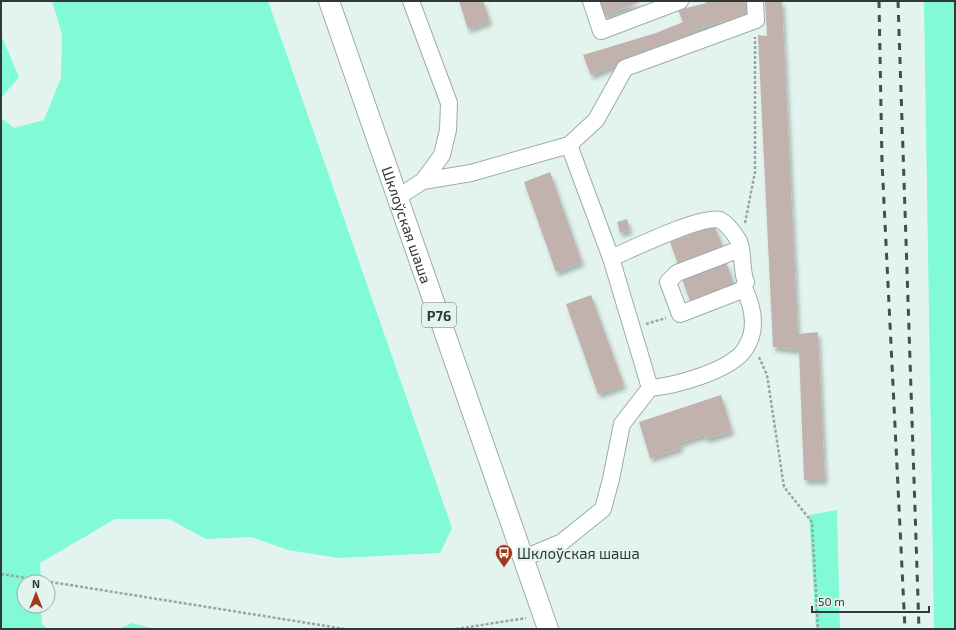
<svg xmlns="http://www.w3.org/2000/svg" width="956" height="630" font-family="'Exo 2',sans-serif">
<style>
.green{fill:#80fad7}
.building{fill:#c2b2ad;filter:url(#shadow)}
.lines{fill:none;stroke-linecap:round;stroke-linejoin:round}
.minor-casing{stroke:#9caca6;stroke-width:18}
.major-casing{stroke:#9caca6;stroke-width:22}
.path{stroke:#98a5a1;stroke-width:2.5;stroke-dasharray:3 2;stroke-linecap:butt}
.minor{stroke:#fff;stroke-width:16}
.major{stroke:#fff;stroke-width:20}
.rail{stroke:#454e4b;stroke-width:3;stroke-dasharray:7 7;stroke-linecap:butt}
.labels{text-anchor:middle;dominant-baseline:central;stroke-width:4;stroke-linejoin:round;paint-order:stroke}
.shield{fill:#e3f4ee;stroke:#66706d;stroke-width:1}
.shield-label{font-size:14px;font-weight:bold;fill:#313836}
.street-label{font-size:15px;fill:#313836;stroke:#e3f4ee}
.poi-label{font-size:15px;fill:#313836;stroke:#e3f4ee;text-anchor:start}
</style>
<defs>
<filter id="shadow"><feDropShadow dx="2.5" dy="4.5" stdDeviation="2" flood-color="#0004"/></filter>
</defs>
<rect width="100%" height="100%" fill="#e3f4ee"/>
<path class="green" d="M52,1H268L452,528L440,553L338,558L288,550L251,537L206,539L169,519H115L40,563L41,582H24V606H41L42,624L48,629H1V118L14,128L44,120L61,78L62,34Z
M924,1H955V629H934Z
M1,35L19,77L1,98Z
M837,510L840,629H816L809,515Z
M132,623L155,629H118Z"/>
<path class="building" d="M459,1H483L490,21L468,29Z
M599,1H643L604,16Z
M706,1H749L753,13L691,31L692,35L591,75L583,55L656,33L683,22L678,10L706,3Z
M765,1H782L798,334L818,332L825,480H804L799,350L773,347L758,35L767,36Z
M550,172L582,262L556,272L524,182Z
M627,219L630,230L620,233L617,222Z
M714,225L723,247L678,264L670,242Z
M726,262L734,284L690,301L682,279Z
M591,295L624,385L598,394L566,304Z
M721,395L732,431L706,439L704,435L679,443L681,448L650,458L639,422Z"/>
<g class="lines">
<defs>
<path id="minor" d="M411,1L449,103L448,130L442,155L423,181
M591,1L601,31L680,1
M569,145L596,120L625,68L756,20L755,1
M398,197L423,181L471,173L569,145L611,258L650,388
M611,258C630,250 703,214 720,220C726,223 733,232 737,238C745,250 740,269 746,282L742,290L680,314L668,282L677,273L740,249
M524,558L562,542L603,509L611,479L622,424L650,388C674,386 731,371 745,349C758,330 753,307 744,288"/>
<g id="major">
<path id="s1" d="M329,1L548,629"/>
</g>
</defs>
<use href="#minor" class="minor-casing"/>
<use href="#major" class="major-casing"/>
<path class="path" d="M745,223L755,172V37
M646,324L666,318
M759,357L767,375L784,487L812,522L818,629
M1,574L345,629
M456,629L526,618"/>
<use href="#minor" class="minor"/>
<use href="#major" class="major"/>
<path class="rail" d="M879,1L882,162L905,629
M898,1L919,629"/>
</g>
<defs>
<symbol id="bus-pin" viewBox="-11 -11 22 30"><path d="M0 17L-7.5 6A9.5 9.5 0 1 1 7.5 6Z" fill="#a03919" stroke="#e3f4ee"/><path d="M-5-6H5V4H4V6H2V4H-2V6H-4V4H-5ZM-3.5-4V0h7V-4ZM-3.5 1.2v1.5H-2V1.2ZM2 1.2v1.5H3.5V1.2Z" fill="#fff"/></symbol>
</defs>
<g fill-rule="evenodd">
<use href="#bus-pin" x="494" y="543" width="20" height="27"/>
</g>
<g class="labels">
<rect class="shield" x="422" y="303" width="34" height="24" rx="3"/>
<g class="shield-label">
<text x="439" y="315">Р76</text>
</g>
<g class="street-label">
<text stroke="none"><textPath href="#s1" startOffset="237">Шклоўская шаша</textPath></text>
</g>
<g class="poi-label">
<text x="517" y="553">Шклоўская шаша</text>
</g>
</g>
<rect width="956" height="630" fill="none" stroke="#313836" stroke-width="4"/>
<g transform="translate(36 594)"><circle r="19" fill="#e3f4ee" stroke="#9ca9a4"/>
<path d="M0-3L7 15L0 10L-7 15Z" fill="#a03919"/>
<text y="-6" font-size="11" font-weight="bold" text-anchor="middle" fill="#313836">N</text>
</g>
<path d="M812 606v6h117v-6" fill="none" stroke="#313836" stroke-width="2"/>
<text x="818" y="606" font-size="12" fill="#313836" stroke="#e3f4ee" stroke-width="3" paint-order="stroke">50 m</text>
</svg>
